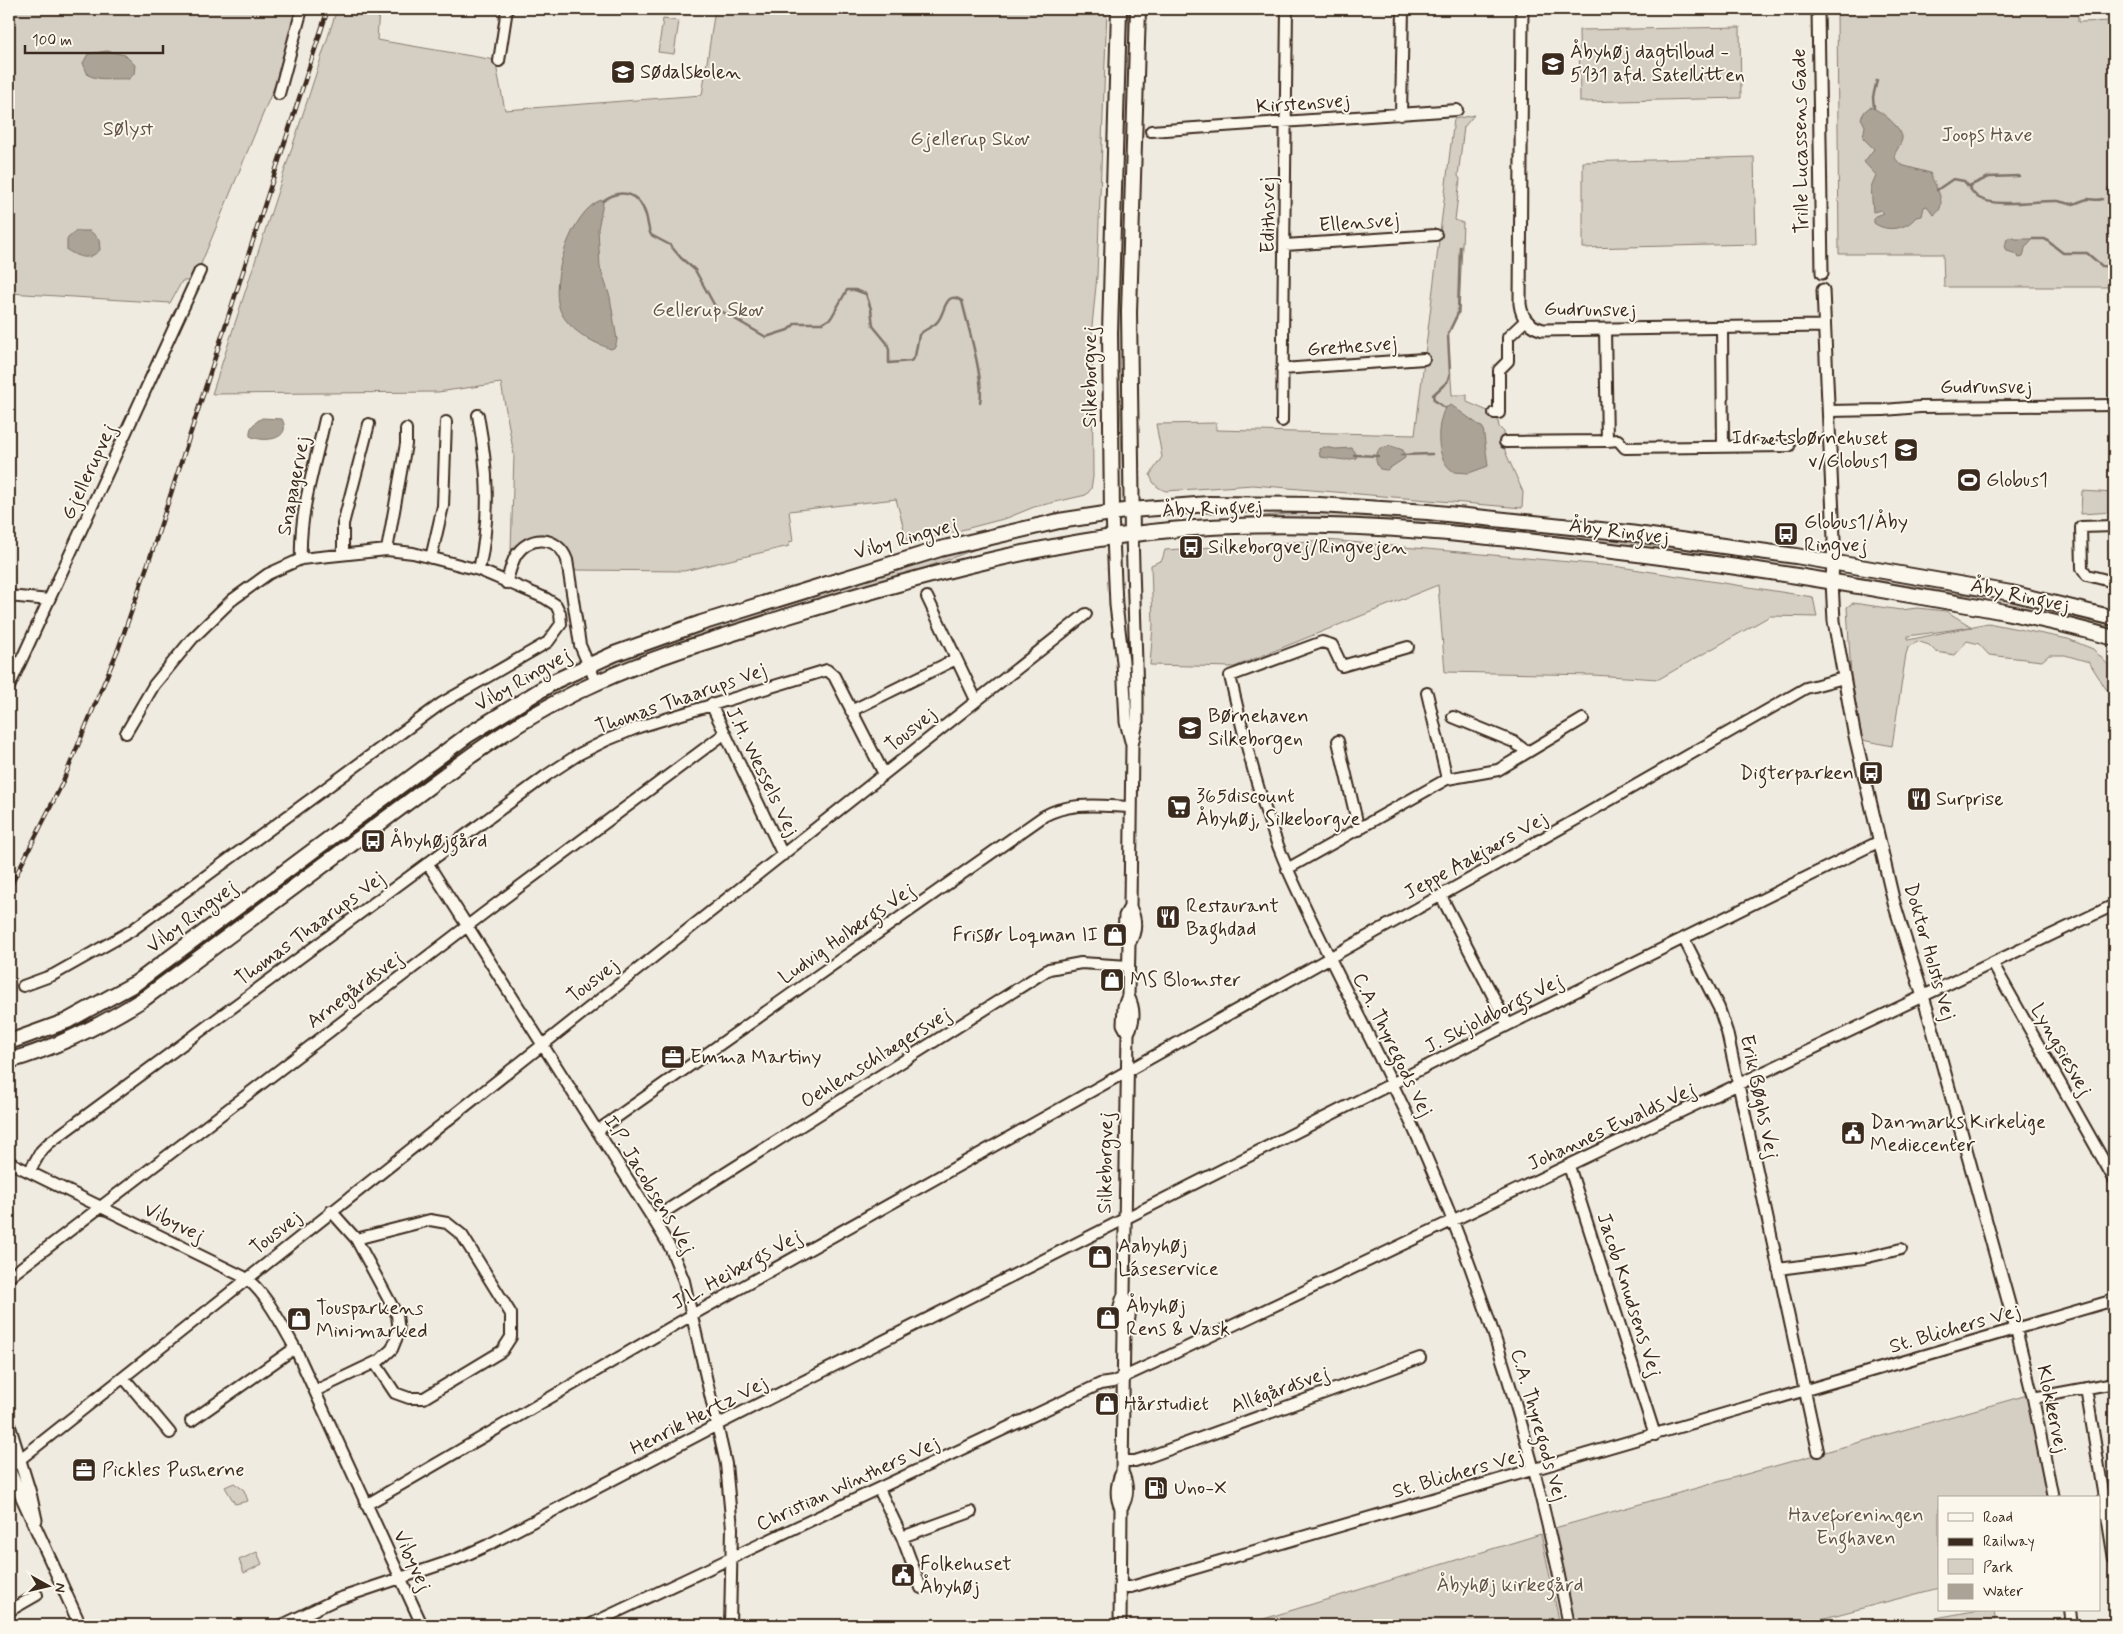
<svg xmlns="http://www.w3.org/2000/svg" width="2123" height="1634" font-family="Mynerve,sans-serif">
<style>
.green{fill:#d5cec3;stroke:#887c70}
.water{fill:#aca397;stroke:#7f7367}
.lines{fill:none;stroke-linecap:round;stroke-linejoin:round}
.stream{stroke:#7f7367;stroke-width:2.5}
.minor-casing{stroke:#3b2a1e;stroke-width:14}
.tertiary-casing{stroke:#3b2a1e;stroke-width:15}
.secondary-casing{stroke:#3b2a1e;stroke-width:18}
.minor{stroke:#fbf7ec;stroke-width:10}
.tertiary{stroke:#fbf7ec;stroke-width:11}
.secondary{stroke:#fbf7ec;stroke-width:14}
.rail-casing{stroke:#3b2a1e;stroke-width:4.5}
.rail{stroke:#fbf7ec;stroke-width:2.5;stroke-dasharray:8;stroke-linecap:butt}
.labels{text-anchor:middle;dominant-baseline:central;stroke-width:4;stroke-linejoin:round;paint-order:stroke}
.poi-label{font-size:20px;fill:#3b2a1e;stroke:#fbf7ec;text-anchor:start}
.street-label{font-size:20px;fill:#3b2a1e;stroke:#fbf7ec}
.park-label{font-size:20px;fill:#625347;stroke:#fbf7ec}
</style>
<rect width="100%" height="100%" fill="#f0ebe0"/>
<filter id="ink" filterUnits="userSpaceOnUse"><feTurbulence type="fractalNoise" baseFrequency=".02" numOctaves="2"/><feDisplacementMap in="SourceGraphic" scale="10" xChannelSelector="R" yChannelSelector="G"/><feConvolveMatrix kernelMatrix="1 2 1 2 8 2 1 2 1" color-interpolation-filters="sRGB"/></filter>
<g filter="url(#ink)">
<path class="green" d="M9,9H297L280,78L277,80L194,281H182L170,303L9,293Z
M337,9H379L377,40L495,60L505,110L702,95L715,9H1107L1097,276L1092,326L1093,477L1091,489L1086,495L1034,507L1007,518L908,544L896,499L789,511L793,541L789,542V546L684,571L574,570C571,547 553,525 527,538C521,541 517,547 511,550L514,455L501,383L438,392L212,394Z
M1125,9H1128L1131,61L1123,361L1125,487H1123L1120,397L1116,352Z
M1837,9H2078V22L2114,21V287H1944L1943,254H1839Z
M663,19L679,21L674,54L658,52Z
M1740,27L1741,98L1580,102L1579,30Z
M1474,115L1464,127L1458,176L1460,179L1455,220L1463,223L1459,313L1448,335L1452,395H1467V402L1497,415L1499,427L1504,432L1505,451L1523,492L1522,508L1253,485L1166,491C1157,488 1153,484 1150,475L1162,457L1156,424L1216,423V430L1415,435L1454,119Z
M1754,157L1756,244L1583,248V162Z
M2082,491L2114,493V512L2081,514Z
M1323,511C1486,521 1648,542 1809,564V566L1758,559L1709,558L1551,538L1155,525Z
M1088,522V524L1029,535L979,548L908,574L613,669L609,663C683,636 757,612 832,589C917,563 1001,538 1088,522Z
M1327,540L1614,566L1813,597L1817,617L1770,616L1659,679L1592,675L1445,672L1438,585L1234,667L1150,665L1153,625L1151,565L1162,560L1165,550Z
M1857,577L1958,594L2021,600L2114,624V632L2008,605L1857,580Z
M1853,603L1901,610L1917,608L1946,611L1972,627L1908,636V640L1988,623L2068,639L2093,649L2114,671V693L2106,689L2089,662L2065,655H2049L2042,661L1989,655L1979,644L1967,641L1955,655L1936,652L1929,645L1917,641L1908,648L1906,654L1892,746L1862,740L1851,676L1847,607Z
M571,680L572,682L506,720L471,748L142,993L70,1033L9,1055V1052C62,1035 119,1013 163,976C172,969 179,960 188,953L456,750L522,707Z
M2031,1394L2052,1498H1939V1588L1798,1625H1570L1551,1529Z
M234,1483L244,1490L248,1501L235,1504L225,1487Z
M1541,1534L1560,1625H1244Z
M257,1552L262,1564L244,1573L239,1560Z
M1979,1610H1994L1996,1625H1898Z"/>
<path class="water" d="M107,51L125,55L135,65L134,74L129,79C114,78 101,81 88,75L83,63L88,54Z
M1870,107C1879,109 1904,129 1902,139C1901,145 1895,151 1894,157L1901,165L1930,173C1934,185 1950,205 1934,215L1927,206L1924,207L1922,216L1916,217C1906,230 1886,232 1874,223V217L1884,213L1881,210L1873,212L1871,187L1876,175L1864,162L1874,149L1863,138L1865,126L1861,118L1865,111Z
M601,200L603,203L598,229L600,267L610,297L617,340L615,347L611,349C592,342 569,331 560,310C549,282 571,211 601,200Z
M76,231H90L99,239L100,250C88,261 80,258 67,250V239Z
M2011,237L2016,239H2032L2025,248L2023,257L2019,258L2017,254L2007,251L2005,246L2007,239Z
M1451,405L1483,428L1488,466L1469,473L1454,472C1435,460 1436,426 1445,408Z
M262,418L282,419C293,440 263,443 250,436C249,427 254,423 262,418Z
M1391,446L1403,450L1405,458L1387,470L1380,469C1374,461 1375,455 1380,448Z
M1324,447L1336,449L1352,448L1357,455L1356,458L1346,460L1320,457L1319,449Z"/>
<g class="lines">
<path class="stream" d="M1874,108L1873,97L1877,80
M1969,186L1989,177L2019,176
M1937,190L1953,179L1964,181C1969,186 1973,195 1979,198C1997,208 2037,200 2058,201C2063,202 2067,204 2073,204C2078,203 2082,200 2088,199C2093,199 2097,201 2102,199
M2108,191L2109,188
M603,201C621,187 639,193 646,215C648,222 648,229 651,235L670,245L681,258L695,270L716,308L766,337L788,330L796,323H823L831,318L847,290H855L866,294L871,309L873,326L887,343L889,350V363L911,361L915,356L919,335C924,329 934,327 938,321C945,313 945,289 962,301C967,323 985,382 980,402
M2032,239H2045L2063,253H2087L2102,266L2114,267
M1445,408L1434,400L1433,395L1447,382L1450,374L1448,334L1458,313L1460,247
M1354,455L1378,456
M1401,455L1432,454"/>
<defs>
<path id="minor" d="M499,61L507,9
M279,94L302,9
M1401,115L1403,9
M1151,131L1457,110
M1285,245L1436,235
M1722,328L1723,447
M1282,369L1424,359
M1828,411L1884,410L1920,407L2114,405
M1494,413H1499V370L1508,361V337L1525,321
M478,415C488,470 491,515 479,570
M1282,421L1287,9
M1607,441L1618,440L1625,448L1789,446
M1505,442L1607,441L1605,330
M2114,526L2081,527L2082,568L2087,575L2114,582
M387,550L406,444V429
M343,554V524L369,424
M431,558L443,506L446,422
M301,559C299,512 315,465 325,419
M506,583C509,575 511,565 515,557C528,534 558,535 567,560L580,645L596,682
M9,596L49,600
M927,597L976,700
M1408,647L1342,666L1332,645L1322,642L1230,676C1245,741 1261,808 1288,870C1331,966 1383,1058 1425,1154C1491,1305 1538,1464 1569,1625
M9,687L200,271
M1427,693L1447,779
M711,704L783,855
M851,711L956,659
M1453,717L1514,742L1527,752
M1338,741L1359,830
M428,864L653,1219L671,1249L684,1281L726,1464L732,1528L730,1625
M1287,869L1447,779L1498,770L1583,719
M1441,896L1508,1025
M1684,939L1719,1008L1727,1032L1818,1451
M1993,964L2114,1179
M23,986L53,975L131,931L442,703L548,642L561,624L560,613L556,605L545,598L479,570L413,553L387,550L301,559L268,574L232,600L192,639L154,685L126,733
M597,1131L1044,816C1071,801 1101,806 1131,807
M9,1162L242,1276C263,1287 283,1327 295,1348L422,1625
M1569,1166L1655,1435
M29,1172L41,1151L49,1143L547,775L579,754L607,740L639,727L827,670L834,676L884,774
M653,1219L1049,969L1081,963L1129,966
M356,1239L430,1220L447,1223L462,1235L511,1314V1337L502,1351L424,1398H409L395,1393L375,1363
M1778,1269L1864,1258L1901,1249
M9,1277L483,914L724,734
M2016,1329L2033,1398L2053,1498
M124,1378L170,1433
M2086,1388L2114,1559
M315,1391L380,1360L392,1349L399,1332L397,1315L356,1239L331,1211
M2033,1398L2114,1383
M191,1421L295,1348
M1122,1461H1135L1151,1456L1420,1358
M9,1468L1086,614
M879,1489L902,1537L921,1588
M366,1505L692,1315L1570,823L1806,688L1844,678
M902,1537L971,1512
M1120,1587H1131L2114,1300
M2069,1610L2071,1625
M9,1611L37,1595
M282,1625L335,1600L457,1559L488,1545L717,1425L1508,1025L1878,842
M589,1625L1100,1384L1113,1382L1154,1363L2114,905"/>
<path id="tertiary" d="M1522,9L1520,304C1522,319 1529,326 1543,330L1824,326
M1818,9L1822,273
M1823,290L1834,539L1832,581L1834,621L1854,732L1894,903L1929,1016L2016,1329
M1112,513L1116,605L1123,662L1126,722L1131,741
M1129,943C1137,931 1136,919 1130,907
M1128,1033C1135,1020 1135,1009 1128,996
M1124,1331C1131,1319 1131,1307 1124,1295
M9,1425L30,1493L36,1520
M9,1469L80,1625
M1121,1508C1129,1496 1128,1485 1122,1472
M1120,1625L1121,1508C1115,1496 1116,1485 1122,1472L1124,1331C1117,1318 1118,1307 1124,1295L1128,1033L1123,1024L1124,1006L1128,996L1129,943L1124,934L1125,916L1130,907L1132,745L1137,722V696L1132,534"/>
<path id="secondary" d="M1112,513L1110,333L1119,9
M1132,534L1129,312L1138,9
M9,1042L67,1021L136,983L468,735L555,681L614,654L701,623L940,549L1059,521L1131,510L1209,504L1319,505L1428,512L1629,533L1796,556L2011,593L2114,618
M9,1061C58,1047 102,1025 145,998L458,765C502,733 548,704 598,682C658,655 722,637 785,617C919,576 1054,538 1195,528C1363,517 1534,541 1700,562C1769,571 1836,582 1904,594C1975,606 2045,618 2114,638"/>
</defs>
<use href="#minor" class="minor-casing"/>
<use href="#tertiary" class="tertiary-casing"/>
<use href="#secondary" class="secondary-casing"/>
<use href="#minor" class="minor"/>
<use href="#tertiary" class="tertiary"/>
<use href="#secondary" class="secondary"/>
<defs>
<path id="rail" d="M9,889L61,786L119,647L152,552L328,9"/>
</defs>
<use href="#rail" class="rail-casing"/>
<use href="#rail" class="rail"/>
</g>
</g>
<defs>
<symbol id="school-square" viewBox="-11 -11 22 22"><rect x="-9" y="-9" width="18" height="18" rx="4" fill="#3b2a1e" stroke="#fbf7ec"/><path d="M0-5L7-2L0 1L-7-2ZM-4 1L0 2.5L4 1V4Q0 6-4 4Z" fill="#fff"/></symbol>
<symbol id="stadium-square" viewBox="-11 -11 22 22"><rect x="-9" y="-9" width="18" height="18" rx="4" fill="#3b2a1e" stroke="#fbf7ec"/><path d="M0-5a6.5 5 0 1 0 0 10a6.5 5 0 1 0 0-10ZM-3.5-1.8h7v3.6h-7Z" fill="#fff"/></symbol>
<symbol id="bus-square" viewBox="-11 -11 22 22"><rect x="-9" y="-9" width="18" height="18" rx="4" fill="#3b2a1e" stroke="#fbf7ec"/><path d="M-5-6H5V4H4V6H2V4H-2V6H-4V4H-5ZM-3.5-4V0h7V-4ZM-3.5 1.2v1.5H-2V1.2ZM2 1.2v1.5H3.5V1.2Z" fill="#fff"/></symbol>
<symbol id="restaurant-square" viewBox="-11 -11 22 22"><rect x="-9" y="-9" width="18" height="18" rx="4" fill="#3b2a1e" stroke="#fbf7ec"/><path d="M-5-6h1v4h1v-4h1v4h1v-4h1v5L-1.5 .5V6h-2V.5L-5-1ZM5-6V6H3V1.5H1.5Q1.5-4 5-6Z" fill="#fff"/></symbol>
<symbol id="supermarket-square" viewBox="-11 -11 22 22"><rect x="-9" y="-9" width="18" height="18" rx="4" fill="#3b2a1e" stroke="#fbf7ec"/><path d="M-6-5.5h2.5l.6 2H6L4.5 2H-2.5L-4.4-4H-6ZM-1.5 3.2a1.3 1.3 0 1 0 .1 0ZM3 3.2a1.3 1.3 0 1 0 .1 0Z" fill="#fff"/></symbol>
<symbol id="shop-square" viewBox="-11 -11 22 22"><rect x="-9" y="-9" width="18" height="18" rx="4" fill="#3b2a1e" stroke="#fbf7ec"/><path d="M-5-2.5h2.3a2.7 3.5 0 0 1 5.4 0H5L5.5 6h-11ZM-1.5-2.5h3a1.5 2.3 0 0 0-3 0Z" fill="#fff"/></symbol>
<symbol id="office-square" viewBox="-11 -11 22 22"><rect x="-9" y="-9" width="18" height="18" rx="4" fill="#3b2a1e" stroke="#fbf7ec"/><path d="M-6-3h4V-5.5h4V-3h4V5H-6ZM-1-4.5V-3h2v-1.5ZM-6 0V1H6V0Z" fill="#fff"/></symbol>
<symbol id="civic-square" viewBox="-11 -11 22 22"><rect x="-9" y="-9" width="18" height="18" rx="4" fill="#3b2a1e" stroke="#fbf7ec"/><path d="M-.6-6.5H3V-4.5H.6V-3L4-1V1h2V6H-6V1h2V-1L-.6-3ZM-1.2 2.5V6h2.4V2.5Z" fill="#fff"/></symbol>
<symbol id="fuel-square" viewBox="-11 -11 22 22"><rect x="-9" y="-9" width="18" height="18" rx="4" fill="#3b2a1e" stroke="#fbf7ec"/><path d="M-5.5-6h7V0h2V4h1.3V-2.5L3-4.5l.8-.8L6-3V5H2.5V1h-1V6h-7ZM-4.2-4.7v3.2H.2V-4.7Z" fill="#fff"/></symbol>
</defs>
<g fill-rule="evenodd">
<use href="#school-square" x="1539" y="50" width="28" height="28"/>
<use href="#school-square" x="609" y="58" width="28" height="28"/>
<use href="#school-square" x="1892" y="436" width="28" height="28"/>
<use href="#stadium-square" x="1955" y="466" width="28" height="28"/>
<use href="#bus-square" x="1772" y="520" width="28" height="28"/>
<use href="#bus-square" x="1177" y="533" width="28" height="28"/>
<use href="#school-square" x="1176" y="714" width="28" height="28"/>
<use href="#bus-square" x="1857" y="759" width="28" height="28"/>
<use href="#restaurant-square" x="1905" y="785" width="28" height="28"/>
<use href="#supermarket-square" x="1165" y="793" width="28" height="28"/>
<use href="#bus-square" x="359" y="827" width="28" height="28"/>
<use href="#restaurant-square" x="1154" y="903" width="28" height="28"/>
<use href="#shop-square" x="1101" y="921" width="28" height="28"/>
<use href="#shop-square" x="1098" y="966" width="28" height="28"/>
<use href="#office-square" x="659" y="1043" width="28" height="28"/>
<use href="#civic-square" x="1839" y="1119" width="28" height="28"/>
<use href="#shop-square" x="1086" y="1243" width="28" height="28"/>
<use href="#shop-square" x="1094" y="1304" width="28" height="28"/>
<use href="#shop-square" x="285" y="1305" width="28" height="28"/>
<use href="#shop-square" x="1093" y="1390" width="28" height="28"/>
<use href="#office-square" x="70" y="1456" width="28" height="28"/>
<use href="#fuel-square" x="1142" y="1474" width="28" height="28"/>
<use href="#civic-square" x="889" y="1561" width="28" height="28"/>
</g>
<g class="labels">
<g class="poi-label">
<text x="1570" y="52">Åbyhøj dagtilbud -<tspan x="1570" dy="23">5131 afd. Satellitten</tspan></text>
<text x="640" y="72">Sødalskolen</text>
<text x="1888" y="438" text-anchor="end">Idrætsbørnehuset<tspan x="1888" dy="23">v/Globus1</tspan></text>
<text x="1986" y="480">Globus1</text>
<text x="1804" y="522">Globus1/Åby<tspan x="1804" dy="23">Ringvej</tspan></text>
<text x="1208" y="547">Silkeborgvej/Ringvejen</text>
<text x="1208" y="716">Børnehaven<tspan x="1208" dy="23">Silkeborgen</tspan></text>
<text x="1854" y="773" text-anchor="end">Digterparken</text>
<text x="1196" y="796">365discount<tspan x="1196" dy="23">Åbyhøj, Silkeborgve</tspan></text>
<text x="1936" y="799">Surprise</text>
<text x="390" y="841">Åbyhøjgård</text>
<text x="1186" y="906">Restaurant<tspan x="1186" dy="23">Baghdad</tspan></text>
<text x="1098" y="935" text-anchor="end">Frisør Loqman II</text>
<text x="1130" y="980">MS Blomster</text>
<text x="690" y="1057">Emma Martiny</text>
<text x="1870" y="1122">Danmarks Kirkelige<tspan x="1870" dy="23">Mediecenter</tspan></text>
<text x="1118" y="1246">Aabyhøj<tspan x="1118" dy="23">Láseservice</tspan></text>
<text x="1126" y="1306">Åbyhøj<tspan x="1126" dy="23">Rens &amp; Vask</tspan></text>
<text x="316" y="1308">Tousparkens<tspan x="316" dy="23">Minimarked</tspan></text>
<text x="1124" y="1404">Hårstudiet</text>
<text x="102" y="1470">Pickles Pusherne</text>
<text x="1174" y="1488">Uno-X</text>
<text x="920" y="1564">Folkehuset<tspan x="920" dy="23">Åbyhøj</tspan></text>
</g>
<g class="street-label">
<text transform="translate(1303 104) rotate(-4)">Kirstensvej</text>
<text transform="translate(1801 141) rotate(-91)">Trille Lucassens Gade</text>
<text transform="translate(1268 215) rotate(-90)">Edithsvej</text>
<text transform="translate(1359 223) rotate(-4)">Ellensvej</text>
<text transform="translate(1590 310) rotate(1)">Gudrunsvej</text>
<text transform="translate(1352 347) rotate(-4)">Grethesvej</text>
<text transform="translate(1090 377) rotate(-90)">Silkeborgvej</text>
<text x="1986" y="387">Gudrunsvej</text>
<text transform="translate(89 472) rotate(-65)">Gjellerupvej</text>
<text transform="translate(294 486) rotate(-79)">Snapagervej</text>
<text transform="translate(1212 509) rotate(-3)">Åby Ringvej</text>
<text transform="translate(1619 532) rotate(7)">Åby Ringvej</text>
<text transform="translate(906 539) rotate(-16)">Viby Ringvej</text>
<text transform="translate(2020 596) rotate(12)">Åby Ringvej</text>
<text transform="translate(523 680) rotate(-30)">Viby Ringvej</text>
<text transform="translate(681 699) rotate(-19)">Thomas Thaarups Vej</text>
<text transform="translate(911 730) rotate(-39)">Tousvej</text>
<text transform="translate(762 772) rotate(64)">J.H. Wessels Vej</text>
<text transform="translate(1476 856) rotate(-29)">Jeppe Aakjærs Vej</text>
<text transform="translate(192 917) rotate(-37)">Viby Ringvej</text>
<text transform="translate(310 929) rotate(-36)">Thomas Thaarups Vej</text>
<text transform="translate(847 934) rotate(-35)">Ludvig Holbergs Vej</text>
<text transform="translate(1929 952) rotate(74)">Doktor Holsts Vej</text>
<text transform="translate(593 981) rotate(-38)">Tousvej</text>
<text transform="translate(355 990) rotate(-37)">Arnegårdsvej</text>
<text transform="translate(1494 1014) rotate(-27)">J. Skjoldborgs Vej</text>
<text transform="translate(1392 1045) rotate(64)">C.A. Thyregods Vej</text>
<text transform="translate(2061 1050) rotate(60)">Lyngsiesvej</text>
<text transform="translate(876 1058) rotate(-32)">Oehlenschlægersvej</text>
<text transform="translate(1759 1097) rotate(78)">Erik Bøghs Vej</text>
<text transform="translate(1612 1127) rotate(-25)">Johannes Ewalds Vej</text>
<text transform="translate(1106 1163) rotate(-89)">Silkeborgvej</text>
<text transform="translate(649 1185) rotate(59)">I.P. Jacobsens Vej</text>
<text transform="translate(174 1223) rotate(26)">Vibyvej</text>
<text transform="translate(276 1233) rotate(-38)">Tousvej</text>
<text transform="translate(737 1270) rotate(-29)">J.L. Heibergs Vej</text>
<text transform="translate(1629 1295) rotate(72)">Jacob Knudsens Vej</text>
<text transform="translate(1955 1329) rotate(-16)">St. Blichers Vej</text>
<text transform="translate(1280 1390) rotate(-20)">Allégårdsvej</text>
<text transform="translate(2052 1409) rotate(78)">Klokkervej</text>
<text transform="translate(699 1416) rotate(-27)">Henrik Hertz Vej</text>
<text transform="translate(1538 1425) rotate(74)">C.A. Thyregods Vej</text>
<text transform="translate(1458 1474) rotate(-16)">St. Blichers Vej</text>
<text transform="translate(848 1484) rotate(-25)">Christian Winthers Vej</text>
<text transform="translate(412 1561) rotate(65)">Vibyvej</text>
</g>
<g class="park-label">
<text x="128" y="129">Sølyst</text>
<text x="1987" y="135">Joops Have</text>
<text x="970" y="139">Gjellerup Skov</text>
<text x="708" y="310">Gellerup Skov</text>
<text x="1856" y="1515">Haveforeningen<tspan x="1856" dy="23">Enghaven</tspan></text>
<text x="1510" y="1585">Åbyhøj kirkegård</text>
</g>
</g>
<rect width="2123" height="1634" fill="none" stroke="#fbf7ec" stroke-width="30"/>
<rect x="15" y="15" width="2093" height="1604" fill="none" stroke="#3b2a1e" stroke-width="2" filter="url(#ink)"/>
<rect x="1938" y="1496" width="162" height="115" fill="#fbf7ec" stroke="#aea59a"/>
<rect x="1948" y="1513" width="25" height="8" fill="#fbf7ec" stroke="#aea59a"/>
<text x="1983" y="1522" font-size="15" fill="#3b2a1e">Road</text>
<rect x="1948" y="1538" width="25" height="8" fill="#3b2a1e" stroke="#aea59a"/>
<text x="1983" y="1546" font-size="15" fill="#3b2a1e">Railway</text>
<rect x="1948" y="1559" width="25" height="15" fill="#d5cec3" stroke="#aea59a"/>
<text x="1983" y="1572" font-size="15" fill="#3b2a1e">Park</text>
<rect x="1948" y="1584" width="25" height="15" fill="#aca397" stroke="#aea59a"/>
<text x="1983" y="1596" font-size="15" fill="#3b2a1e">Water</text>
<g transform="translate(48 1586) rotate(98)" stroke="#fbf7ec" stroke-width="4" paint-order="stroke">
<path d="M0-4L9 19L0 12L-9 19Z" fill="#3b2a1e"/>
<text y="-8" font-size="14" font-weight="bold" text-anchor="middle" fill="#3b2a1e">N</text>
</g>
<path d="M25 45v8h138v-8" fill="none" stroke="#3b2a1e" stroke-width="2.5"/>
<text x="32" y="45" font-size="15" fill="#3b2a1e" stroke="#fbf7ec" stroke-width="4" paint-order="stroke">100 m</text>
</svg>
